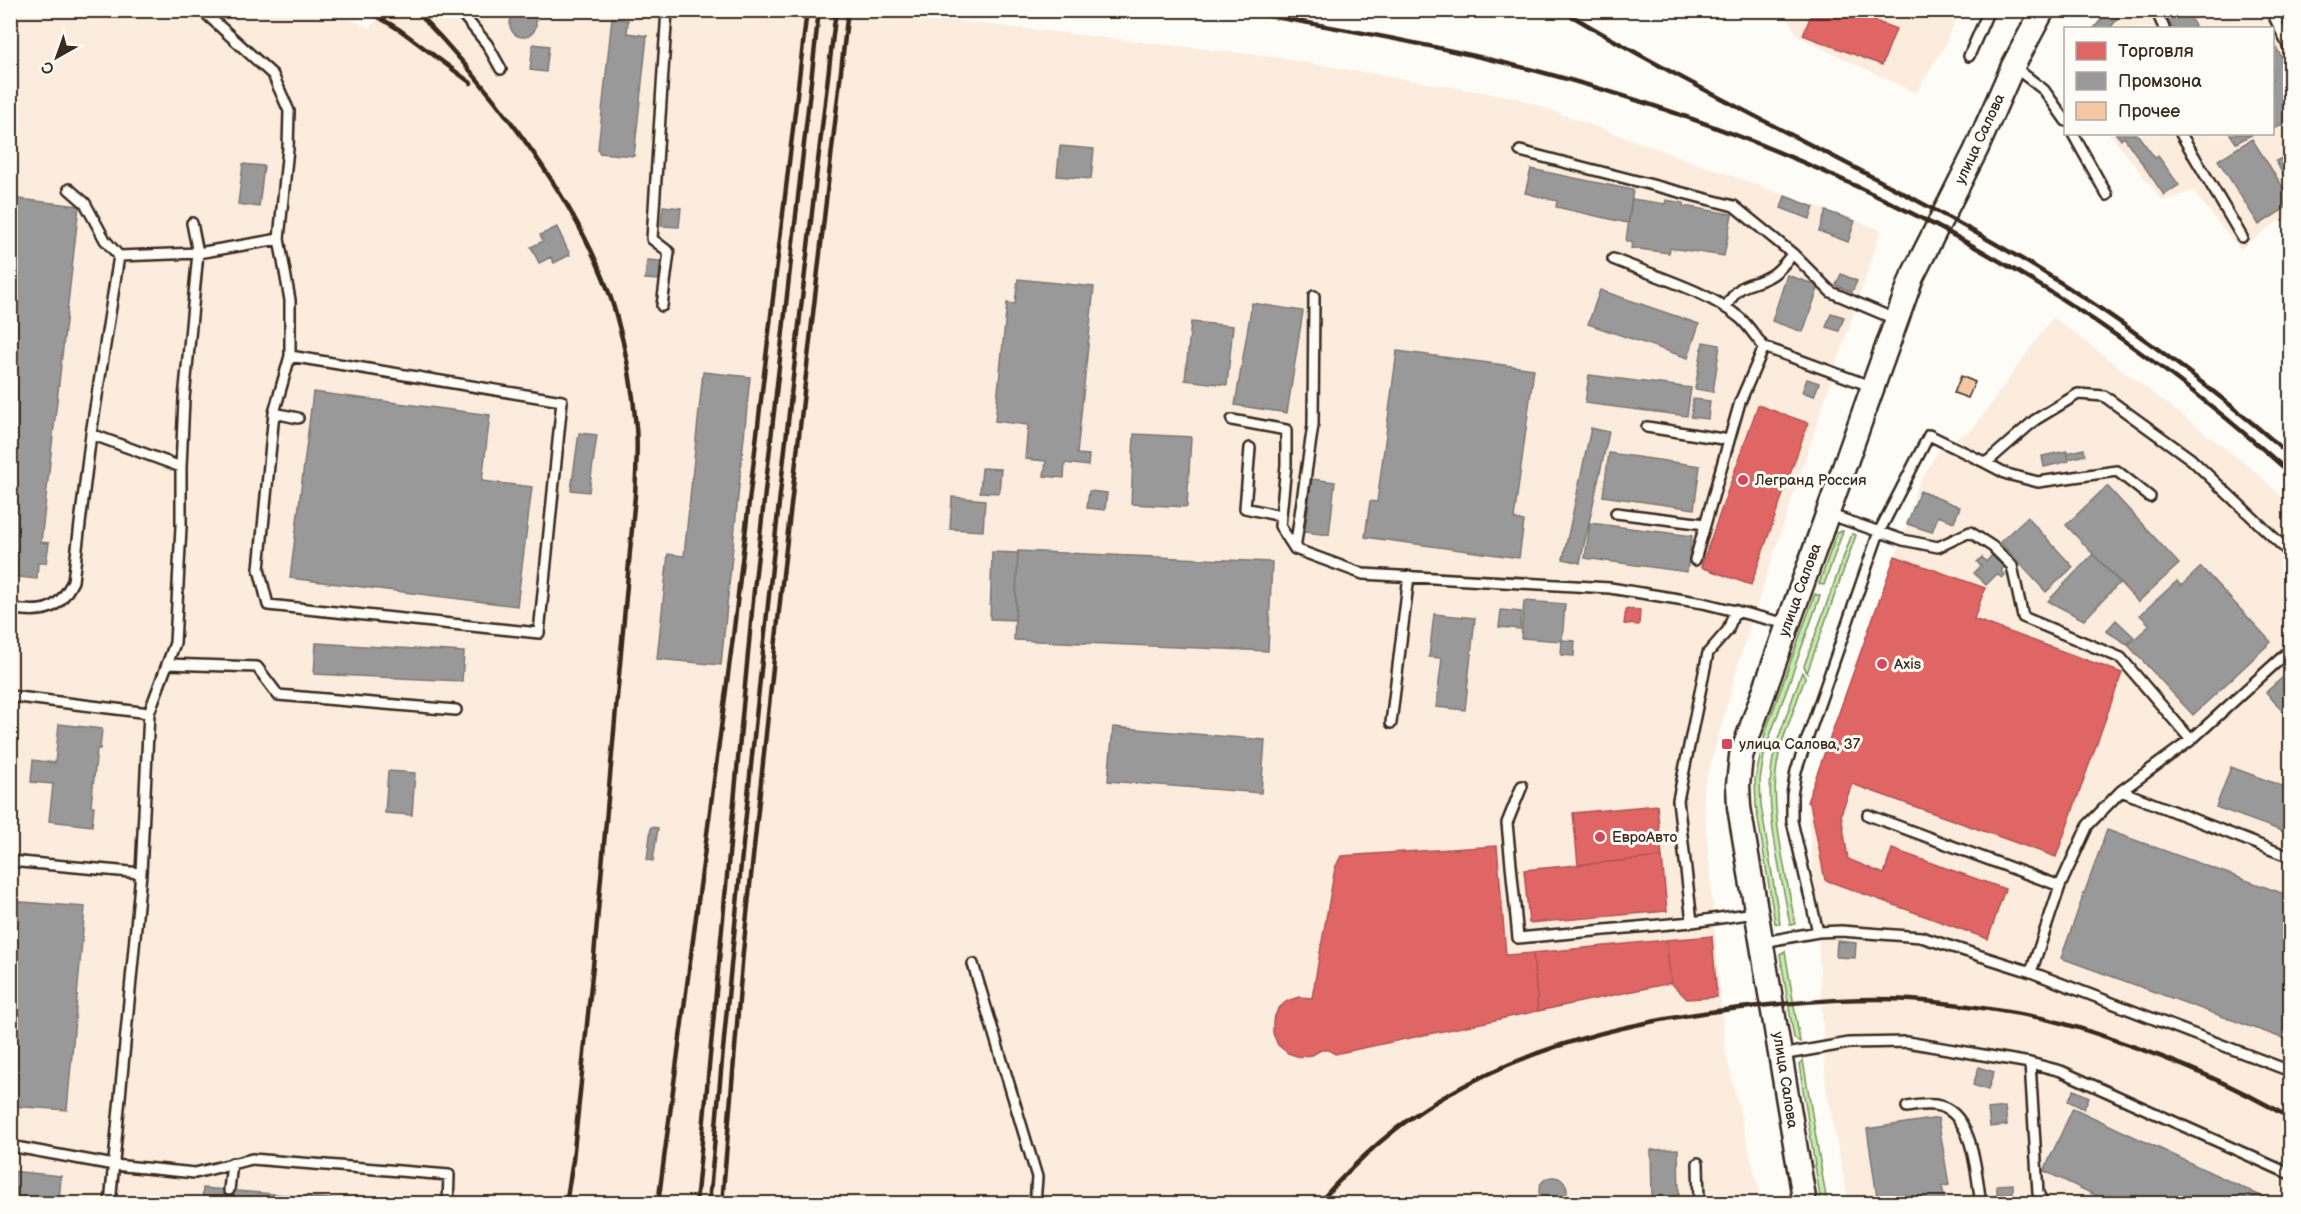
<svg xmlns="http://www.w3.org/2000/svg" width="2301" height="1214" font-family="'Balsamiq Sans',sans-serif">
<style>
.built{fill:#fbecde}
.green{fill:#c3eda9;stroke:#7f8c64;stroke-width:1.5}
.shops{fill:#e06666;stroke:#ae5450;stroke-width:1.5}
.industry{fill:#999;stroke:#7d7874;stroke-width:1.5}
.building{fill:#f5c7a4;stroke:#3b2a1e;stroke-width:1.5}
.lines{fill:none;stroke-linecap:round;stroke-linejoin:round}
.service-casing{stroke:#3b2a1e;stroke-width:14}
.tertiary-casing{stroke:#3b2a1e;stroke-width:27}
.service{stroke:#fdfcf7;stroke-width:9}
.tertiary{stroke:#fdfcf7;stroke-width:22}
.rail{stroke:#3b2a1e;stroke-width:4.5}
.poi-dot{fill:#d1495b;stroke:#fdfcf7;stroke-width:2}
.labels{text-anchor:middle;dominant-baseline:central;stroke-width:6;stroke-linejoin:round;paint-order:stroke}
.street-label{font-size:15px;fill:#3b2a1e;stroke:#fdfcf7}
.poi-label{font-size:15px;fill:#3b2a1e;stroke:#fdfcf7;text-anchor:start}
</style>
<rect width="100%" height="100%" fill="#fdfcf7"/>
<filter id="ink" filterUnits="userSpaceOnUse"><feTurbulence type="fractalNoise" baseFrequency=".0167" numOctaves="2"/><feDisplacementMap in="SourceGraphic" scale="12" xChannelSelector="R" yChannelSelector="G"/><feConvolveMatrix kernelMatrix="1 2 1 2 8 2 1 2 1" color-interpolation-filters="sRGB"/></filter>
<g filter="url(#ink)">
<path class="built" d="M330,10L369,28L387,10L939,11V19L1266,56L1517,98L1881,230L1744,644L1703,791L1725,1050L1762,1203H11L10,11Z
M1783,11H1959L1945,45L1916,93L1799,37Z
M2109,11H2290V213L2240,249L2193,191L2163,201L2110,134H2272V28H2094Z
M2053,317L2255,471L2290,505V1203H1849L1826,1088L1819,950L1807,802L1895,556L1903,540L1916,489L1941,446L1973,429Z"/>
<path class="green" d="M1843,531L1824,585L1819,584L1837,532Z
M1852,534L1856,535L1807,673L1804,666Z
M1815,594L1820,596L1765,750L1760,780L1761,805L1780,924L1775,923L1756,806L1755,780L1766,730Z
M1802,672L1805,678L1780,748L1777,742Z
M1775,749L1779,755C1767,803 1787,875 1795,924L1790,925C1781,870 1761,803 1775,749Z
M1785,951L1800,1042L1794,1038L1780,954Z
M1803,1060L1827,1203H1821L1799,1064Z"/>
<path class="shops" d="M1813,10H1846L1896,29L1882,65L1803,35Z
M1758,405L1808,423L1751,585L1701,567Z
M1895,556L1985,588L1974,619L2122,673L2056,857L1852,784L1841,814L1848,859L1884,874L1892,849L2005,889L1988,939L1825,880L1810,803L1807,802Z
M1626,609L1640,610L1639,625L1624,624Z
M1657,805L1662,857L1578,865L1573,813Z
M1497,846L1506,955L1533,953L1538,1011L1335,1054L1329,1050H1321L1312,1055L1300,1057L1288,1053L1278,1045L1273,1033V1021L1278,1009L1287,1001L1299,997L1312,998L1335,868L1341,856Z
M1662,857L1667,911L1529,923L1524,870Z
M1712,936L1717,997L1687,999L1671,983L1666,940Z
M1666,940L1671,983L1538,1011L1533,953Z"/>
<path class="industry" d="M2109,10H2125L2110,28H2094Z
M2162,10H2186L2196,28H2172Z
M510 24a13 13 0 1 1 26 0a13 13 0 1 1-26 0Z
M612,18L628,20L627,33L647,36L634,156L599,153L598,149Z
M2272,40L2290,72V120L2272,130Z
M533,44L549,46L546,72L530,70Z
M2116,134H2137L2155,158L2158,156L2179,185L2164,195L2124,137L2121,140Z
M2230,134H2253L2236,143Z
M2252,139L2290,198V205L2259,225L2218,160Z
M1060,146L1094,149L1091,179L1057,176Z
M2290,153V189L2276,161Z
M243,164L264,166L259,207L238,204Z
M1531,169L1633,190L1628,223L1556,207L1557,201L1525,193Z
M1785,196L1814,207L1810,219L1781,208Z
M10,198L79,206L41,542L49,543L46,563H38L37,579L10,576Z
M1632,199L1665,204L1666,200L1684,203L1683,206L1732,214L1724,256L1670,248L1669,253L1631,248L1632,242L1626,241Z
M663,206L681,208L679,227L661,226Z
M1826,211L1855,221L1848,242L1819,231Z
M557,227L570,255L554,263L551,257L539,263L531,247L543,241L540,235Z
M647,260L660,261L659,280L645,279Z
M1841,274L1857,281L1852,292L1836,285Z
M1787,275L1819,286L1803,332L1772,321Z
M1018,279L1094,287L1077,454L1089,455L1088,466L1065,463L1064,478L1044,476L1046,461L1025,459L1028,425L995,421L1007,303L1015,304Z
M1600,290L1699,324L1688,358L1588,324Z
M1252,303L1303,311L1287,413L1235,405Z
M1831,313L1844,317L1839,331L1826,327Z
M1191,322L1233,326L1227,385L1185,380Z
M1703,342L1720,345L1713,392L1695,389Z
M1397,351L1534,369L1514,519L1524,521L1519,558L1365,537L1370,501L1377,502Z
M703,372L750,377L721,665L657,659L668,554L684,556Z
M1589,375L1691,388L1687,416L1585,403Z
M1807,379L1819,383L1814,396L1802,392Z
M313,392L490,415L482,481L532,487L517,606L290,578Z
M1693,399L1710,401L1708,419L1691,417Z
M1591,428L1609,432L1580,563L1563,559Z
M579,433L597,435L589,492L571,490Z
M1134,434L1191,437L1187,507L1131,504Z
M2084,449L2085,455L2069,459L2067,453Z
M2067,451L2069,461L2044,467L2042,456Z
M1609,453L1700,466L1694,509L1603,496Z
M982,468L1001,469L999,493L980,492Z
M1312,479L1335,482L1329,535L1305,532Z
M2107,486L2179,564L2138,602L2066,525Z
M1089,491L1107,493L1105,510L1087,508Z
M1920,491L1960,507L1954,522L1938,516L1932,532L1907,524Z
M952,497L985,500L983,531L950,529Z
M2027,517L2073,567L2046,592L2000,542Z
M1590,523L1692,536L1687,572L1585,558Z
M1018,551L1272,562L1268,651L1014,640Z
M992,552L1018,553L1015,620L990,619Z
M2093,554L2120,582L2084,620L2048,601Z
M1992,555L2004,567L2001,571L2005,575L2002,578L1997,574L1986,585L1974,573L1981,566L1977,562L1982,557L1986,562Z
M2201,567L2271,642L2193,715L2128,645L2150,625L2140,615L2177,581L2181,586Z
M1524,601L1565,604L1562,641L1521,638Z
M1501,610L1521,612L1520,629L1499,627Z
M1434,614L1475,618L1465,710L1436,707L1442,658L1429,657Z
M2116,620L2134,637L2127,644L2106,631Z
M1562,640L1575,641L1574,656L1561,655Z
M316,643L464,652L462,681L314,674Z
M2290,671V720L2266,692Z
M59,724L102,729L100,749H97L91,806H94L92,826L49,821L53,784L31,782L33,760L55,763Z
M1113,727L1265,740L1261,793L1108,781Z
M2231,767L2290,789V834L2216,807Z
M388,771L415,773L412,815L385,813Z
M651,827L658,828L653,861L647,860Z
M2107,830L2290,896V1041L2061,958Z
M10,901L85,907L67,1110L10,1106Z
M1837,941L1856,943L1855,958L1836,957Z
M1979,1067L1994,1072L1988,1090L1973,1085Z
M2074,1090L2089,1097L2084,1109L2068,1101Z
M2005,1107L2007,1125L1990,1127L1988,1109Z
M2073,1108L2278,1204H2114L2044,1171Z
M1938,1118L1949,1185L1942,1186L1945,1200L1935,1201V1204H1878L1867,1129Z
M1678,1149L1679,1196L1652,1197L1651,1150Z
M10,1171L61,1176L59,1204H10Z
M1539 1191a14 14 0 1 1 28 0a14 14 0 1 1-28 0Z
M2013,1184V1193L1997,1194V1185Z
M203,1188L355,1201V1197L372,1199V1203L380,1204H202Z"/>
<path class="building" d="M1961,376L1975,382L1968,398L1954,393Z"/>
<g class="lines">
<defs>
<path id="service" d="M459,10L487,44L501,69
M2156,10L2164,28
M2271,10L2290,50
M203,11L273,75L289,111L288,148L279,239L290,300V356L274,413L259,569L268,605L539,633L562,401L290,356
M1969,56L1989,10
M2014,67L2044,90L2066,121
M2073,134L2107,195
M2181,134L2242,237
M1520,151L1734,206L1793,254L1831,292L1897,320
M119,256L198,253L279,239
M1613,259C1654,276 1706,290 1740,318C1749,326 1756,338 1764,347
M662,306L669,252L652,239L667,10
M1726,307C1742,278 1749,289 1772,275C1780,270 1787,260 1793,254
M274,413L298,418
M1232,420L1286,430V465L1280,526L1295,549L1363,574L1610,588L1703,603L1787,624
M1647,427L1729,440
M91,434L181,467
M1250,448L1245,508L1281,516
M1986,463L2007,474L2038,482L2117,471L2150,497
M1616,513L1705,524
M1828,514L1903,540L1938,547L1970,532L1993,547L2012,566L2023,617L2121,658L2191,740
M1295,549L1313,425L1314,296
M1695,560L1740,402L1764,347L1873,387
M10,609C44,612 57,613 73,581L91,434L119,256L105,240L85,203L69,189
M1735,610L1728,630L1708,653L1678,800L1692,922L1755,913
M167,664L257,667L278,695L456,710
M10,696L149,713
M1391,723L1409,576
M1522,786L1507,823L1518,938L1692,922
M2121,791L2191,740L2290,650
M1868,815L2060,886L2031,972
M10,861L141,873
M2060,886L2088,825L2121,791L2290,857
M1818,932L1792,821V795L1796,771L1879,532L1929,435L1986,463L2035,420L2078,394L2104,396L2191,459L2290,553
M1763,942L1818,932L1841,931L1921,937L2031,972L2290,1071
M973,964L1037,1177L1035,1204
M1781,1055L1849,1043L1907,1042L2030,1063L2061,1071L2290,1174
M2030,1063L2038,1193L2044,1204
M1907,1107C1916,1105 1925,1104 1935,1105C1974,1110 1976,1174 1981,1204
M10,1146L114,1165L195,1173L252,1159L449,1175L448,1204
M1698,1163L1699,1204
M229,1190L232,1163
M110,1204L141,873L149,713L175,643L181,527V467L184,399L198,253L192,223"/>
<path id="tertiary" d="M1805,1204L1739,807L1738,785L1741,756L1912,277L1976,150L2013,66L2043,10"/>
</defs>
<use href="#service" class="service-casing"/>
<use href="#tertiary" class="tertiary-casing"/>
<use href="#service" class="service"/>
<use href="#tertiary" class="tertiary"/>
<path class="rail" d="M367,10L400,30L471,83
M415,10C491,88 584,207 615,311C626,349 633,388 636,427C638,449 636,473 635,495L594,956L573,1160L566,1204
M1234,10C1344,29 1455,48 1563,78C1834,154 2080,284 2290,473
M1562,10C1715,102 1879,174 2032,265C2124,320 2209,385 2290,455
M658,1204L733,637L807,10
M696,1204L754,590L819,10
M709,1204C744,805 788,408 836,10
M722,1204L743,952L781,592L848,10
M1318,1204C1353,1164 1396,1124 1442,1098C1542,1039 1655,1016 1769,1005C1816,1001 1864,997 1911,1000C1955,1003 1999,1010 2042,1018C2067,1024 2093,1032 2117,1041C2178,1061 2235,1086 2290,1118"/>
</g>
</g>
<g class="poi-dot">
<circle cx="1743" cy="480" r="6"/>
<circle cx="1882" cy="664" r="6"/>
<rect x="1721" y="738" width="12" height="12" rx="3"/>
<circle cx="1600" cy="837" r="6"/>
</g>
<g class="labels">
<g class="street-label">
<text transform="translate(1980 139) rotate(-65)">улица Салова</text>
<text transform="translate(1800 590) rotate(-70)">улица Салова</text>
<text transform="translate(1785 1080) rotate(81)">улица Салова</text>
</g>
<g class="poi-label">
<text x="1755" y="480">Легранд Россия</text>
<text x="1894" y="664">Axis</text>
<text x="1739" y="744">улица Салова, 37</text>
<text x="1612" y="837">ЕвроАвто</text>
</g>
</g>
<rect width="2301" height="1214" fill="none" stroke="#fdfcf7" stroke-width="36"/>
<rect x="18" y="18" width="2265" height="1178" fill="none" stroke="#3b2a1e" stroke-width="2" filter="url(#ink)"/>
<rect x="2064" y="27" width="210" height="108" fill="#fdfcf7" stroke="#afa8a0" stroke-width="1.5"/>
<rect x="2076" y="42" width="30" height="18" fill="#e06666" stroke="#afa8a0" stroke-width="1.5"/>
<text x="2118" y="57" font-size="18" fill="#3b2a1e">Торговля</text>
<rect x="2076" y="72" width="30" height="18" fill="#999999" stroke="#afa8a0" stroke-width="1.5"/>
<text x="2118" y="87" font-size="18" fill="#3b2a1e">Промзона</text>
<rect x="2076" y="102" width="30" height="18" fill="#f5c7a4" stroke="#afa8a0" stroke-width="1.5"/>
<text x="2118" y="117" font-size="18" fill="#3b2a1e">Прочее</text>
<g transform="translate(57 57) rotate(220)" stroke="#fdfcf7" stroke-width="4.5" paint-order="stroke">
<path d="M0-4.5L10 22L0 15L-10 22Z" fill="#3b2a1e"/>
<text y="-9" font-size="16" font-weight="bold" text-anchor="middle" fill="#3b2a1e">С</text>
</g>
</svg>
